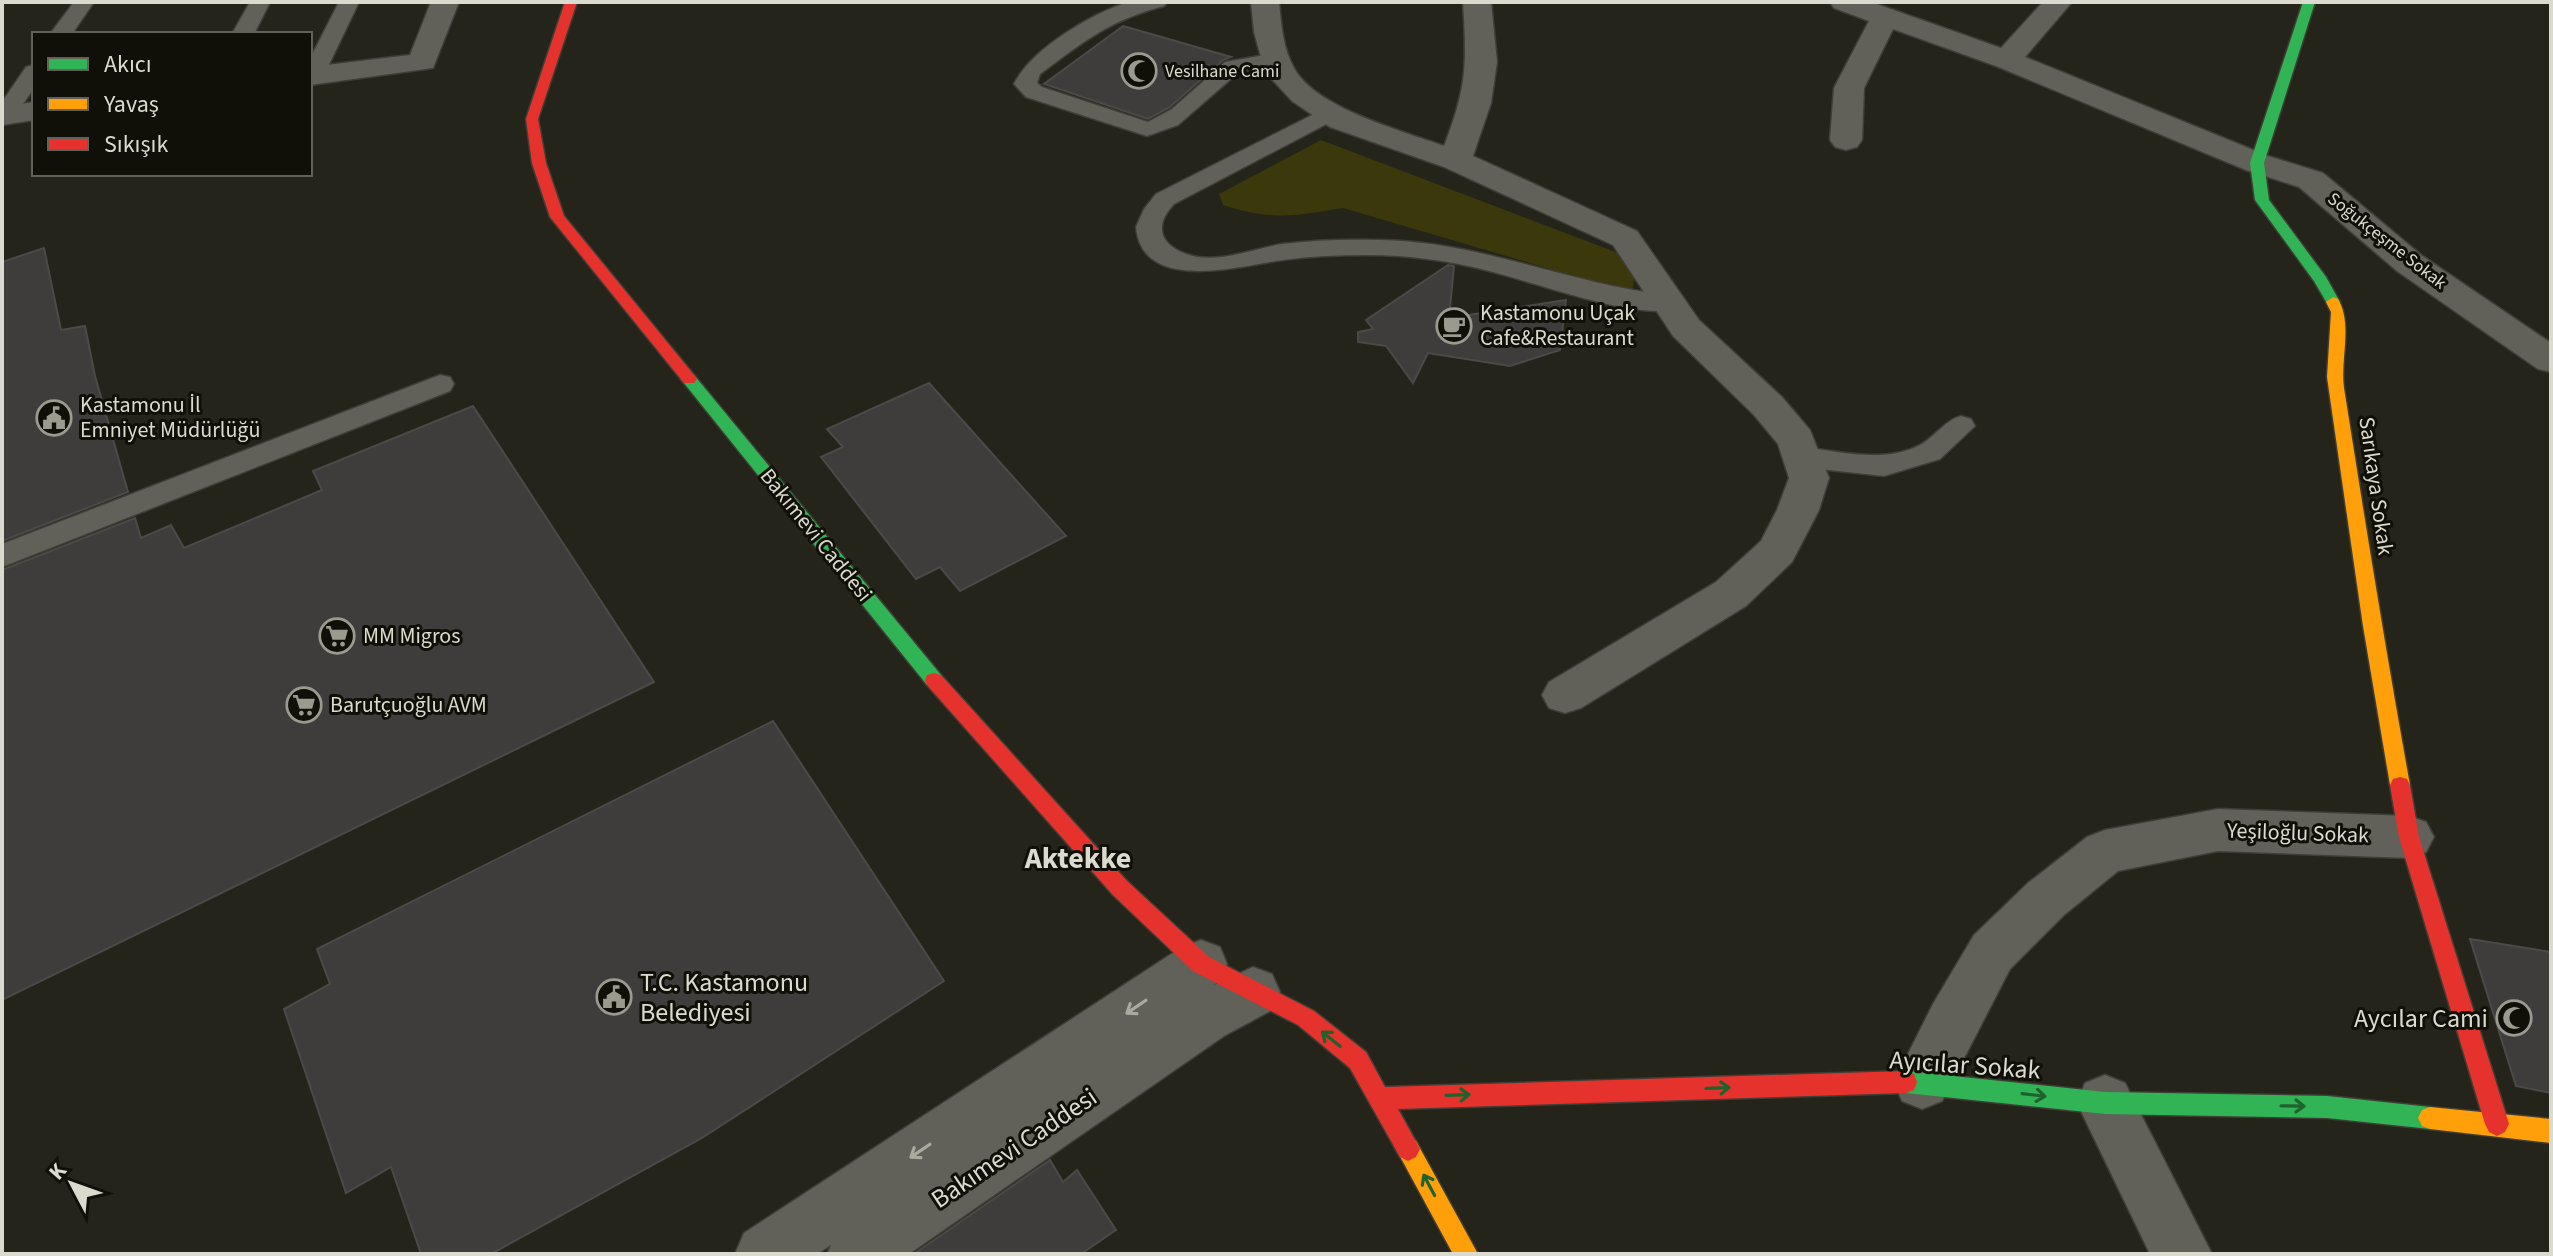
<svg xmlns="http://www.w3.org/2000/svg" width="2553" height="1256" font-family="'Source Sans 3',sans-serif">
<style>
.green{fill:#3b380b}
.building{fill:#3f3d3b;stroke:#4c4a48;stroke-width:2}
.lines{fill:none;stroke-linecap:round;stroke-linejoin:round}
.lane-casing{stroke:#3f3e36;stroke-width:3}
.street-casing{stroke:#3f3e36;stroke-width:3}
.fast-casing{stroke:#3f3e36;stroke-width:3}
.slow-casing{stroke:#3f3e36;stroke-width:3}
.jam-casing{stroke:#3f3e36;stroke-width:3}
.lane{fill:#616159;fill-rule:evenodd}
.street{fill:#616159;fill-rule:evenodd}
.fast{fill:#30b455;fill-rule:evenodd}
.slow{fill:#ff9f0a;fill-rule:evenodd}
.jam{fill:#e5322d;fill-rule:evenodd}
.oneway{stroke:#aaaa9f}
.oneway2{stroke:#20622e}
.labels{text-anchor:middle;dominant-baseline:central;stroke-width:6;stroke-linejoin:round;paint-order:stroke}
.far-poi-label{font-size:18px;fill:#dadace;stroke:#111008;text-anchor:start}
.far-street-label{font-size:18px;fill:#dadace;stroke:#111008}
.poi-label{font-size:22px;fill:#dadace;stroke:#111008;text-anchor:start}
.street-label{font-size:22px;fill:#dadace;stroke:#111008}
.near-poi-label{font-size:26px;fill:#dadace;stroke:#111008;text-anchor:start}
.near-street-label{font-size:26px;fill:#dadace;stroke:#111008}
.district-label{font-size:30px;font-weight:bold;fill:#dadace;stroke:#111008}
</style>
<rect width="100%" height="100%" fill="#25241a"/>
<path class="green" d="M1321,140L1626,256L1635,272L1632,293L1343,208C1293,216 1273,221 1223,205L1219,194Z"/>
<path class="building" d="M1123,26L1231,57L1223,60L1170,107L1148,119L1044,84Z
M44,248L61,330L85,326L95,376L128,492L2,541V262Z
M1448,265L1454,266L1449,318L1566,300L1560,350L1510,366L1428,353L1413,383L1386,346L1358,342V332L1373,329L1366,320Z
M929,383L1066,536L960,591L940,567L916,579L821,457L843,447L827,429Z
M473,406L654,682L2,1000V570L135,518L141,538L171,525L184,548L322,490L313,471Z
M773,721L944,981L702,1138L491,1254H421L391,1167L346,1193L284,1009L330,984L317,949Z
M2470,939L2551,952V1093L2516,1086Z
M1050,1160L1063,1182L1077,1170L1116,1230L1081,1254H914Z"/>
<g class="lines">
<defs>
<path id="lane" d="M74,2H94L72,34H50Z
M250,2H270L254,34H232Z
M339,2H359L324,75L321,80L310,81V59Z
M1128,2H1167L1164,6C1110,20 1084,41 1040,74L1037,83L1042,87L1148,122L1172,109L1225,62L1276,53L1287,59L1284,64L1240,71L1178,125L1147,136L1026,97L1014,84C1031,49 1091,14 1128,2Z
M34,65V88L12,120L2,121V102L26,67Z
M1330,106L1338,108L1341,113L1338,118L1174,204C1154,225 1159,244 1186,254C1216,265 1252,249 1282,244C1314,240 1347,239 1380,240C1478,241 1570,284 1667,295L1676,297L1680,303L1676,309C1635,320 1537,283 1493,272C1452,261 1410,255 1367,255C1339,255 1311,256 1283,260C1243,265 1142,295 1136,227L1144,209L1156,194Z
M440,375L450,377L454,384L450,391L2,567V544Z
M1961,416L1971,419L1975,426L1940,459L1884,476L1801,467L1791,464L1787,457L1791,450L1801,447C1839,451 1884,464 1920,445C1935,437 1944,421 1961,416Z"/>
<path id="street" d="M431,2H459L433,68L310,85V67L410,55Z
M1251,2H1279C1281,23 1283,49 1294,68C1315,108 1403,131 1444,146C1467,87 1467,64 1463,2H1491L1497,62L1491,103L1473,156L1637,231L1699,320L1782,397L1810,430L1829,478L1819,510L1792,562L1746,606L1581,708L1565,713L1549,708L1542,695L1549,682L1716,582L1761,541L1777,510L1789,478L1778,444L1754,415L1673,336L1613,245L1444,167L1330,127L1292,101L1265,72L1254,32Z
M1830,2H1871L2001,48L2043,2H2072L2025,57L2268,156L2323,173L2421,255L2551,343V372L2538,369L2397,271L2299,187L2246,170L1996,66L1893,29L1864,88L1862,140L1857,147L1846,150L1835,147L1830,140L1834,88L1869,21L1834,8Z
M34,102V120L2,125V107Z
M2218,809L2409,816L2426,822L2434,837L2426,852L2409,858L2218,851L2118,871L2064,915L2010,969L1942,1101L1922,1109L1902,1101L1894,1082L1933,1004L1974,935L2028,883L2087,837L2105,830Z
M1201,940L1220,947L1227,964L1220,981L1214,985L1253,967L1272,974L1280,992L1272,1010L1224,1036L909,1254H827L831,1245L817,1254H735L744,1233L1182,947Z
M2105,1075L2125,1083L2212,1254H2150L2077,1103L2085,1083Z"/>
<path id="fast" d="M2303,2H2315L2264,163L2269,200L2326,277L2340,302L2333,307L2328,305L2314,281L2255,200L2250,163Z
M689,374L694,375L941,675L943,680L941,685H927L684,383L681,379Z
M1906,1071L2105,1092L2327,1096L2430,1107L2438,1110L2442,1118L2438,1126L2430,1129L2327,1118L2105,1114L1906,1093L1898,1090L1895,1082L1898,1074Z"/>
<path id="slow" d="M2333,297L2338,299C2353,324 2340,359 2344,388C2365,521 2386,653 2410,785L2407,791L2400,793L2393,791L2390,785L2363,626L2327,377L2331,312L2326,302Z
M2430,1107L2551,1119V1143L2430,1129L2422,1126L2418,1118L2422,1110Z
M1408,1137L1416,1141L1478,1254H1453L1396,1149L1400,1141Z"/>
<path id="jam" d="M565,2H577L538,119L546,163L564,216L694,375L697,379L694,383H684L550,217L532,163L526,119Z
M934,673L941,675L1127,881L1209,957L1314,1011L1366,1052L1385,1087L1906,1071L1914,1074L1917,1082L1914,1090L1906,1093L1398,1109L1420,1149L1416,1157L1408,1161L1400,1157L1350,1068L1298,1025L1193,971L1113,895L927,685L925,680L927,675Z
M2400,777L2407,779L2410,785L2419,837L2509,1124L2505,1132L2497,1136L2489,1132L2485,1124L2399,837L2390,785L2393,779Z"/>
</defs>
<use href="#lane" class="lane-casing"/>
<use href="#street" class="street-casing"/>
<use href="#fast" class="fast-casing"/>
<use href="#slow" class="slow-casing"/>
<use href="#jam" class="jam-casing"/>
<use href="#lane" class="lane"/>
<use href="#street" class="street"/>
<use href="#fast" class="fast"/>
<use href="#slow" class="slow"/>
<use href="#jam" class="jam"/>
</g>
<defs><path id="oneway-shaft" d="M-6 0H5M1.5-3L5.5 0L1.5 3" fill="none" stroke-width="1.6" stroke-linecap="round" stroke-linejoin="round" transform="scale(2)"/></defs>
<g class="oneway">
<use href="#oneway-shaft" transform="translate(1136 1007) rotate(146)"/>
<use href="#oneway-shaft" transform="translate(920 1151) rotate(146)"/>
</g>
<g class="oneway2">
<use href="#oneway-shaft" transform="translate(1331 1039) rotate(-141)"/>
<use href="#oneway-shaft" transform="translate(1718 1088) rotate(-2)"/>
<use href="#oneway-shaft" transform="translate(1458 1095) rotate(-2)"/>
<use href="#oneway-shaft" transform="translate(2034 1095) rotate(7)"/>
<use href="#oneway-shaft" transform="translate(2293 1106) rotate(1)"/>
<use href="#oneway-shaft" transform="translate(1429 1185) rotate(-118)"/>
</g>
<defs>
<symbol id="mosque-ring" viewBox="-11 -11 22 22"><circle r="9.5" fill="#111008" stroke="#9b9a8f" stroke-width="1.5"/><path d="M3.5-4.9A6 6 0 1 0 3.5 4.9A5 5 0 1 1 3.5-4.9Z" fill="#9b9a8f"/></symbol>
<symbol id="cafe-ring" viewBox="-11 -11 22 22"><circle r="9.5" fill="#111008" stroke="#9b9a8f" stroke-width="1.5"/><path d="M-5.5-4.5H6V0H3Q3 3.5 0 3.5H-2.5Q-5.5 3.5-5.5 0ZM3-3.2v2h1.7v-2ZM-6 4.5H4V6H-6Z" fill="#9b9a8f"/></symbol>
<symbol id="civic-ring" viewBox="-11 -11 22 22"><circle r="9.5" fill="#111008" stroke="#9b9a8f" stroke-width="1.5"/><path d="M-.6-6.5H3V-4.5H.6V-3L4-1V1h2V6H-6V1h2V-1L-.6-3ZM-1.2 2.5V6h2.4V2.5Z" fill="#9b9a8f"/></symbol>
<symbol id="supermarket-ring" viewBox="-11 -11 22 22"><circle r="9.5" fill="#111008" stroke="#9b9a8f" stroke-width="1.5"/><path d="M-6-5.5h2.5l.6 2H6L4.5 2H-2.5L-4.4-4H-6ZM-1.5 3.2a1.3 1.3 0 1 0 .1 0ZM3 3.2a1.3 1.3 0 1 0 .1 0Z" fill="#9b9a8f"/></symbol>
</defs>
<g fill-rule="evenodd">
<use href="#mosque-ring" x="1119" y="51" width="40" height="40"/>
<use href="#cafe-ring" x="1434" y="306" width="40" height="40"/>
<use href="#civic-ring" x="34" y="398" width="40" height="40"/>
<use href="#supermarket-ring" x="317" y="616" width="40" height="40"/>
<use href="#supermarket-ring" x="284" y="685" width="40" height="40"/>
<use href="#civic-ring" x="594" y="977" width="40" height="40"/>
<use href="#mosque-ring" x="2494" y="998" width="40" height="40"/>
</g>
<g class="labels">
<g class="far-poi-label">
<text x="1165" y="71">Vesilhane Cami</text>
</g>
<g class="far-street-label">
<text transform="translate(2387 241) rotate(38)">Soğukçeşme Sokak</text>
</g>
<g class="poi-label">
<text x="1480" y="313">Kastamonu Uçak<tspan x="1480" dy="25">Cafe&amp;Restaurant</tspan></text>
<text x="80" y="405">Kastamonu İl<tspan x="80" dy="25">Emniyet Müdürlüğü</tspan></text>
<text x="363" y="636">MM Migros</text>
<text x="330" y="705">Barutçuoğlu AVM</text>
</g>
<g class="street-label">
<text transform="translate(2376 486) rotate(82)">Sarıkaya Sokak</text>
<text transform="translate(816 535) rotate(51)">Bakımevi Caddesi</text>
<text transform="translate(2298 833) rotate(2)">Yeşiloğlu Sokak</text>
</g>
<g class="near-poi-label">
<text x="640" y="982">T.C. Kastamonu<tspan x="640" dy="30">Belediyesi</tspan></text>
<text x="2488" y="1018" text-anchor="end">Aycılar Cami</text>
</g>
<g class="near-street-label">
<text transform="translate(1965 1065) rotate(4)">Ayıcılar Sokak</text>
<text transform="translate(1014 1148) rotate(-34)">Bakımevi Caddesi</text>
</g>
<g class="district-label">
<text x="1078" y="858">Aktekke</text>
</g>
</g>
<rect width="2553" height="1256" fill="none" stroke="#dadace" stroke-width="8"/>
<rect x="32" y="32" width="280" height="144" fill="#111008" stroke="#616157" stroke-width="2"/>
<rect x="48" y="58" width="40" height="12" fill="#30b455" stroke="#616157" stroke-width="2"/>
<text x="104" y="72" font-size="24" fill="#dadace">Akıcı</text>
<rect x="48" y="98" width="40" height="12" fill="#ff9f0a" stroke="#616157" stroke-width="2"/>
<text x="104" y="112" font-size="24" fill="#dadace">Yavaş</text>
<rect x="48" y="138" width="40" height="12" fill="#e5322d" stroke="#616157" stroke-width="2"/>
<text x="104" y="152" font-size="24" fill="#dadace">Sıkışık</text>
<g transform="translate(72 1184) rotate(311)" stroke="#111008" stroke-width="6" paint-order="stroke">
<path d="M0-6L14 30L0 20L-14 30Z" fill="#dadace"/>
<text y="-12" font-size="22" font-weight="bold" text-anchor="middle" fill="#dadace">K</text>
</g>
</svg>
